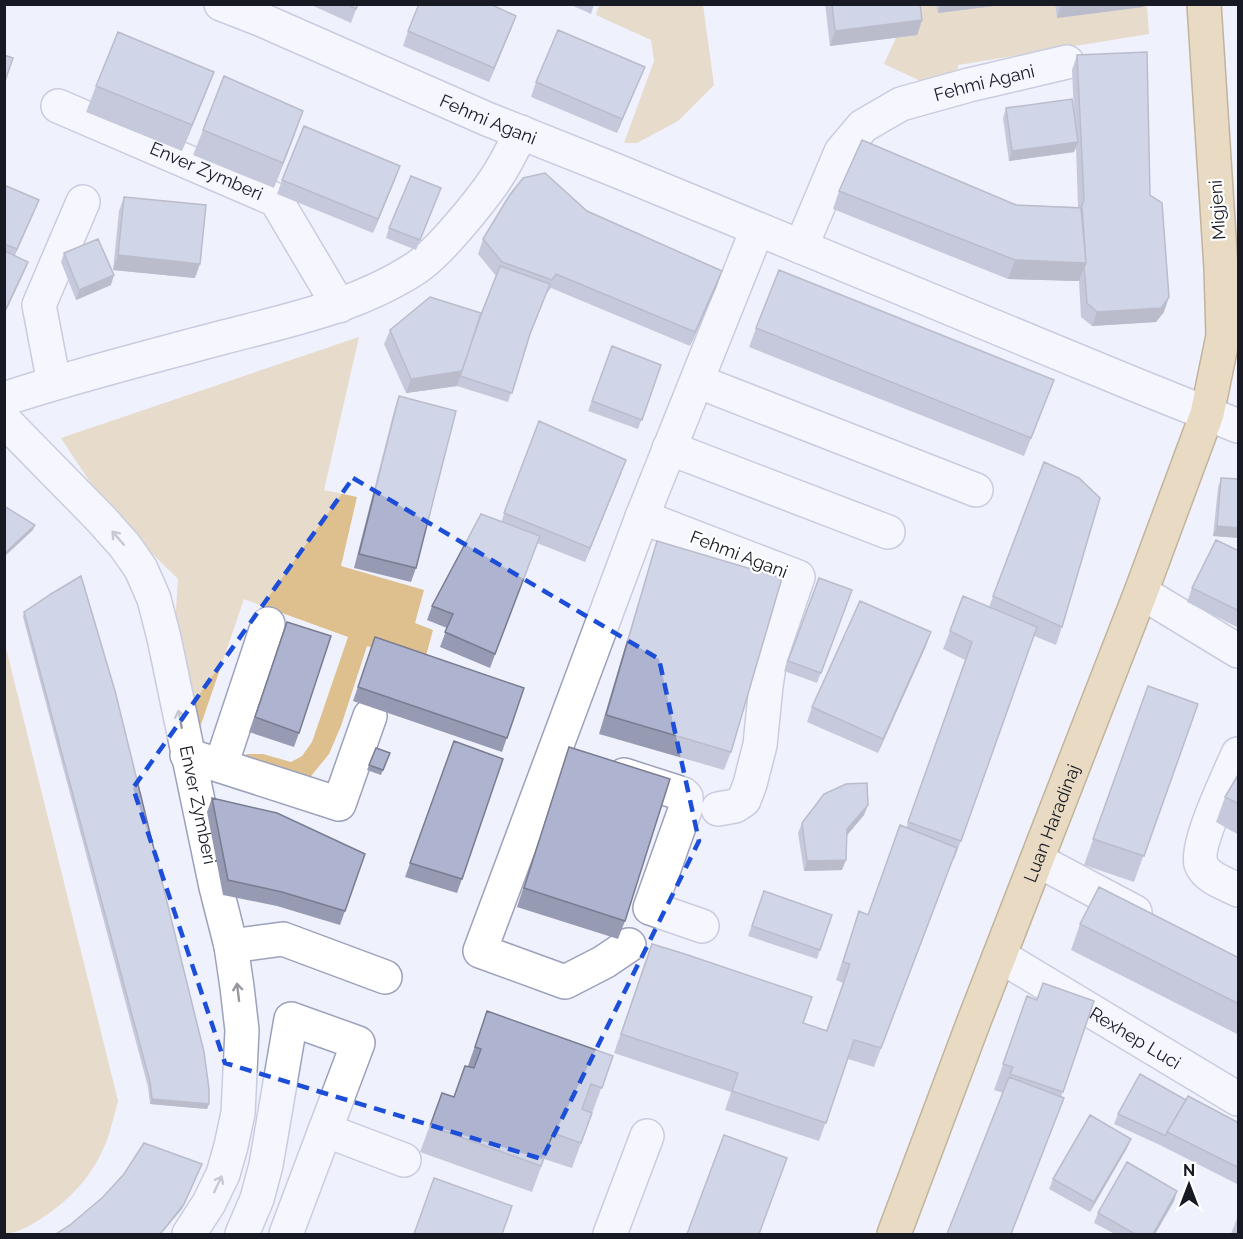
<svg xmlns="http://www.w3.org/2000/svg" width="1243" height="1239" font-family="Raleway,sans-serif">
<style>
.green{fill:#dec08e}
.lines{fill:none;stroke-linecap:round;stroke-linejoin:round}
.minor-casing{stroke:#9ca1bc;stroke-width:36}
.major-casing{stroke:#8d6a24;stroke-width:36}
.minor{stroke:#fff;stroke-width:33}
.major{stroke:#e1bf7c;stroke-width:33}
.wall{fill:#969ab2}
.shaded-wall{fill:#7a7d91}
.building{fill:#aeb3cf;stroke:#7a7d91;stroke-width:1.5}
.oneway{stroke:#97989c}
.marked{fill:none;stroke:#1d4ed8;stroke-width:4.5;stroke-dasharray:12 8;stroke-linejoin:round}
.labels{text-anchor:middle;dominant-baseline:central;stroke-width:4.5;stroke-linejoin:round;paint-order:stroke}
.street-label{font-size:18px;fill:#171923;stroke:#fff}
</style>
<rect width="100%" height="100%" fill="#eff1fd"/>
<path class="green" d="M599,5H703L714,85L678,121L637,143H624L654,61L651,40L596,15Z
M904,5H1147L1149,34L958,65L955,97L884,64L906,16Z
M359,337L324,490L357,497L341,566L424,590L415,623L433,630L424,663L367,646L341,726L329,754L303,786L255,768L246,754H263L291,762L302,756L312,742L348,637L244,599L195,742L173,655L178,579L109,511L61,438Z
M5,644L118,1101C114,1115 111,1131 105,1145C92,1176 70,1200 42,1218C31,1225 19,1233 4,1234Z"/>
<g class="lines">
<defs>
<g id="minor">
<path id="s1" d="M221,4L262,20L487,119L615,170L1131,383L1238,426"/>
<path id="s2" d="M58,106L276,200L339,306"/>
<path id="s3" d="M801,247L841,152L863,126L901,104L969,85L1067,62"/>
<path d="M697,381L976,490"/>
<path d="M54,383L39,305L83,202"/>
<path d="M4,399C77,375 150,357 224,337C290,320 358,306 416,268C432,257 446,241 458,227C471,212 484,196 495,180C505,165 513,149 521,132"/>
<path id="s4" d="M4,420L101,519L125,546L141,569L154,599L164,638L216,887L231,946L237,987L242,1030L238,1113L231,1146L223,1174L209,1203L189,1234"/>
<path d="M669,448L888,532"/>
<path d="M1141,592L1238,651"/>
<path d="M1238,754C1229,775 1195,845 1201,864C1206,878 1227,884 1238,890"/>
<path d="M187,755L339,804L370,716"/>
<path d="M221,765L268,624"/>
<path d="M624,775L683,794L686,797V807L650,908L702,926"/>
<path d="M718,809L735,806L744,800L750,784L760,745L766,686L770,659L798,577L642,517L757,230"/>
<path d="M1037,860L1135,912"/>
<path d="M629,945L604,962L565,982L480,951L642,517"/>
<path d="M231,946L283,939L385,977"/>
<path id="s5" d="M1000,956L1238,1099"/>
<path d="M325,1130L404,1160"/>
<path d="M242,1234L257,1199L266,1165L291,1019L358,1043L286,1234"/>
<path d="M610,1234L647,1136"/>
</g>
<g id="major">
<path id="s6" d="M894,1234L974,1021L1141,592L1207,414L1223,336L1221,268L1204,4"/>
</g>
</defs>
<use href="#minor" class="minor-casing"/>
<use href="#major" class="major-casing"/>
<use href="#minor" class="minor"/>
<use href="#major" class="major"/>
</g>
<path class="wall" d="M309,4H358L351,23Z
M569,4H594L591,14Z
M825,4H920L922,20L917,35L830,46Z
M936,4H1010L938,13Z
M1055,4H1144L1143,7L1057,18Z
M516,16L489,82L403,46L408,31Z
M1077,55L1150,195L1164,312L1156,322L1092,326L1081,317L1079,281L1008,279L833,209L839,191L1016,205L1078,207L1076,148L1074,152L1009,161L1003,118L1006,108L1074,114L1072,70Z
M214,72L204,98L182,151L86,112L96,86Z
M639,81L617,133L531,97L536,82Z
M303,111L274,188L193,155L203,130Z
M282,180H395L373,233L277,194Z
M4,185L39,200L15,255L24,272L4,315Z
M441,188L416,250L386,238L389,228Z
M124,197L195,278L113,270L119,211Z
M587,211L717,286L690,346L551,288L546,294L529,338L508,402L457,386L406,393L384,344L390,330L481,313L496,276L478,254L483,239Z
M64,253L111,285L76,300L61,262Z
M756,328L1047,398L1024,456L749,347Z
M612,346L661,365L638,429L588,411Z
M399,396L416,568L411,582L354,568L394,411Z
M539,421L621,474L585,562L537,543L490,668L440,647L447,628L427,620L432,606L501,522Z
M1044,462L1062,627L1056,645L1034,636L954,860L953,859L874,1067L848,1059L819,1141L725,1110L731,1092L614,1053L645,962L803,1023L826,1031L843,983L836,980L859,911L868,915L906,828L965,660L943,649L950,631L989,607Z
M1221,478L1239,479V538L1213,536L1218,488Z
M657,541L731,752L724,770L599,734L651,560Z
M1239,551V628L1187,602L1192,588Z
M819,578L852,590L817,683L784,671Z
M24,612L209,1104L207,1109L150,1104L148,1087L23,617Z
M287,622L299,733L294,747L249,732Z
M375,637L524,688L502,752L353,701Z
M926,646L878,753L807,722L812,707Z
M1148,686L1198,704L1134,882L1084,865Z
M454,741L462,879L457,893L405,877Z
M569,747L625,921L618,939L517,907Z
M376,748L390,753L381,775L367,770Z
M1239,773V835L1216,822L1225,797Z
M212,798L365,854L340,925L277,906L223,895L207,812Z
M864,815L847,835L842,870L804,871L798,833L802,823Z
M764,891L832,915L817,959L748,936Z
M1080,924L1239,958V1035L1071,950Z
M1027,997L1037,1000L1094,1001L1061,1097L1064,1098L1054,1124L1003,1093L994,1090Z
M487,1011L613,1056L572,1168L544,1159L532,1192L420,1152L442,1093L454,1097L468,1066Z
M1186,1100L1239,1123V1185L1162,1146L1114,1124L1118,1114Z
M1127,1148L1090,1212L1049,1189L1053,1179Z
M1177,1191L1174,1201L1155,1234H1115L1094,1223L1098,1213Z
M1239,1213V1234H1231Z"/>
<path class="shaded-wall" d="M941,4H1010L938,13Z
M1061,4H1144L1143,7L1057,18Z
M516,16L511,30L489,82L494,68Z
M922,20L917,35L830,46L835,31Z
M645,67L639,81L617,133L622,119Z
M214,72L204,98L182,151L192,125Z
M303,111L294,137L274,188L283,163Z
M1078,142L1074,152L1009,161L1012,151Z
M400,166L395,180L373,233L378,219Z
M39,200L35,210L13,259L17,249Z
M118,255L200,264L195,278L113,270Z
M1015,260L1086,263L1079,281L1008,279Z
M28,262L24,272L4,315V313Z
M722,271L717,286L690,346L695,332Z
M114,275L111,285L76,300L79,290Z
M1169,297L1164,312L1156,322L1092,326L1097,312Z
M462,371L457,386L406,393L411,379Z
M626,460L621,474L585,562L590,548Z
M35,525L33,530L4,557V554Z
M1217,526L1239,528V538L1213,536Z
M931,632L926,646L878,753L883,739Z
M868,805L864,815L844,839L847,829Z
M846,860L842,870L804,871L807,861Z
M152,1099L209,1104L207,1109L150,1104Z
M1131,1139L1127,1148L1090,1212L1094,1202Z
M202,1164L182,1209L161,1234H159Z
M1177,1191L1174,1201L1155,1234H1153Z"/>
<path class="building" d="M346,4H358L356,9Z
M419,4H490L516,16L494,68L408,31Z
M832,4H920L922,20L835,31Z
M558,30L645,67L622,119L536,82Z
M118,32L214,72L192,125L96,86Z
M1147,52L1150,195L1162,203L1169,297L1161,308L1097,312L1087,303L1084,267L1086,263L1081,208L1084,200L1077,55Z
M4,55L13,58L4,84Z
M224,76L303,111L283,163L203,130Z
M1072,99L1078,142L1012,151L1006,108Z
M304,126L400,166L378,219L282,180Z
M862,140L1016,205L1082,208L1086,263L1015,260L839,191Z
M545,173L587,211L722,271L695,332L556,274L552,280L502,262L483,239L509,196L523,178Z
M411,176L441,188L420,240L389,228Z
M4,185L39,200L17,249L4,244Z
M124,197L206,205L200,264L118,255Z
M98,239L114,275L79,290L64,253Z
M5,251L28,262L4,313V252Z
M500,266L550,284L530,334L512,393L460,376L481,315Z
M779,270L1054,380L1031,438L756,328Z
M430,297L481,313L462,371L411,379L390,330Z
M612,346L661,365L642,420L592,401Z
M399,396L456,411L416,568L359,554Z
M539,421L626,460L590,548L504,513Z
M1044,462L1079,478L1100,498L1062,627L993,596Z
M1221,478L1239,479V528L1217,526Z
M4,506L35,525L4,554Z
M481,514L540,536L495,654L445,632L453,614L432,606Z
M1216,540L1239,551V611L1192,588Z
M657,541L782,578L731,752L606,715Z
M81,576L115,691L204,1052L209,1089V1104L152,1099L150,1082L24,612L51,594Z
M819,578L852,590L821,673L788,661Z
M963,596L1037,627L961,841L908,822L972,642L950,631Z
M860,601L931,632L883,739L812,707Z
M287,622L331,636L299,733L255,717Z
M375,637L524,688L507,738L358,687Z
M1148,686L1198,704L1144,856L1093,839Z
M454,741L503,759L462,879L410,863Z
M569,747L670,779L625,921L524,888Z
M376,748L390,753L383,770L369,765Z
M1239,773V804L1225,797Z
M867,783L868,805L847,829L846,860L807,861L802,823L824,794L846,784Z
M212,798L277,813L365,854L345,911L282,892L228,880Z
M900,825L957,848L881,1048L854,1040L826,1123L732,1091L738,1073L621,1034L652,944L685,954L812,997L803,1023L827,1031L850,964L843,962L859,911L868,915Z
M1099,887L1239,958V1004L1080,924Z
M764,891L832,915L820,950L752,926Z
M1043,983L1094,1001L1063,1092L1010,1074L1013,1067L1003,1064L1027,996L1037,1000Z
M487,1011L613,1056L602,1088L591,1084L582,1109L592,1113L581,1143L553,1133L541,1166L430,1126L442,1093L454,1097L465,1066L474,1068L481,1049L475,1047Z
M1140,1074L1186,1100L1167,1132L1166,1136L1118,1114Z
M1009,1077L1064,1098L1011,1234H947Z
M1188,1096L1239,1123V1168L1167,1132Z
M1090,1115L1131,1139L1094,1202L1053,1179Z
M724,1135L787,1158L759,1234H687Z
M144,1143L202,1164L184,1204L161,1233L159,1234H56L70,1225L103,1197L124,1174Z
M1127,1162L1177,1191L1153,1234H1135L1098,1213Z
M434,1178L512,1206L502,1234H414Z"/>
<defs><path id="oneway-shaft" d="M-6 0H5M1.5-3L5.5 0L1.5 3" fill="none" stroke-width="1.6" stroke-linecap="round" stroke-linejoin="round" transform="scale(1.5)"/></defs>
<g class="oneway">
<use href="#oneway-shaft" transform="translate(118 538) rotate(-131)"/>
<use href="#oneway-shaft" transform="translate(180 719) rotate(-101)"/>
<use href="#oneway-shaft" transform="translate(238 992) rotate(-97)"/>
<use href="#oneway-shaft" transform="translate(218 1184) rotate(-65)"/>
</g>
<path d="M0 0H1243V1239H0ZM353,478L659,659L699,841L542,1159L225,1063L133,788Z" fill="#eff1fd" fill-opacity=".55" fill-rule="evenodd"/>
<path class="marked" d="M353,478L659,659L699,841L542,1159L225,1063L133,788Z"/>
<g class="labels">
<g class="street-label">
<text stroke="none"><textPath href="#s3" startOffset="267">Fehmi Agani</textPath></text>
<text stroke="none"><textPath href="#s1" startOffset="291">Fehmi Agani</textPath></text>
<text stroke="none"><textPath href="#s2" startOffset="162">Enver Zymberi</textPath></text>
<text transform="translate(1217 210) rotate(-94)">Migjeni</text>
<text transform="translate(739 554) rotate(21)">Fehmi Agani</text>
<text stroke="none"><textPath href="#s4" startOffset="446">Enver Zymberi</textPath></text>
<text stroke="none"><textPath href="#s6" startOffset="440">Luan Haradinaj</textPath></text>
<text stroke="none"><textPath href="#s5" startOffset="158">Rexhep Luci</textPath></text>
</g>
</g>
<rect width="1243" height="1239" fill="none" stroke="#171923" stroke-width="12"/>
<g transform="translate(1189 1185)" stroke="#ffffff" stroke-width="4.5" paint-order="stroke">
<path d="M0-4.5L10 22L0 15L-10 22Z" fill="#171923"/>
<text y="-9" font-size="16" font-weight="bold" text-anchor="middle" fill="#171923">N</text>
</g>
</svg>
